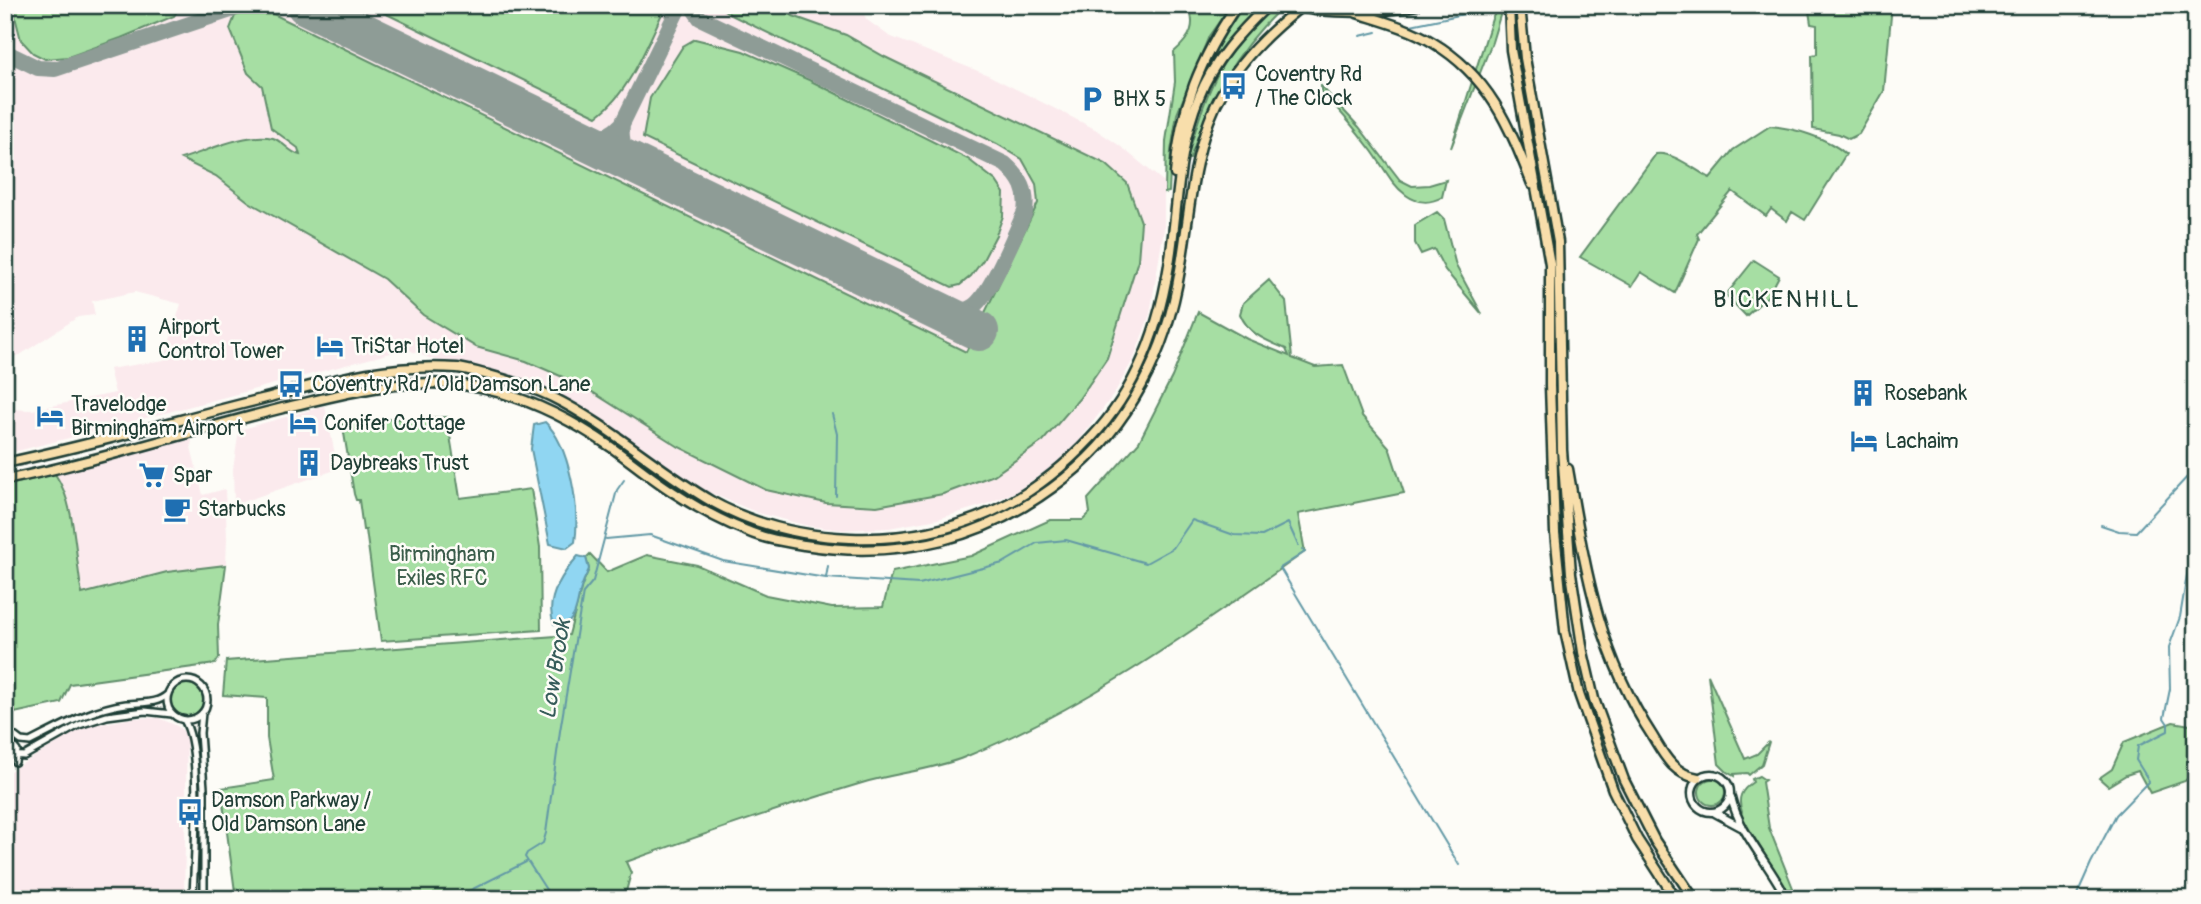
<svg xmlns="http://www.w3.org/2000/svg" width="2201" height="904" font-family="Pangolin,sans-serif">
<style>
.built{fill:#fbeaed}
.green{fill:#a6dea3;stroke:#628e6c;stroke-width:2}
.water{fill:#90d6f2;stroke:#6399a6;stroke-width:2}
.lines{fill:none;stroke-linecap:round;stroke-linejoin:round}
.stream{stroke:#6399a6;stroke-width:2}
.taxiway{stroke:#8e9c96;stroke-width:16}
.runway{stroke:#8e9c96;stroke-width:40}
.tertiary-casing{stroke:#1f3d34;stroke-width:10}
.secondary-casing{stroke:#1f3d34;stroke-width:11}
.trunk-casing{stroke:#1f3d34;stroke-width:13}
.tertiary{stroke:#fdfcf7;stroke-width:5}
.secondary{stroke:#fdfcf7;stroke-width:6}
.trunk{stroke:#f8deab;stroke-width:8}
.trunk-bridge-casing{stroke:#1f3d34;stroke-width:13;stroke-linecap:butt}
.trunk-bridge{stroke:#f8deab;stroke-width:8}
.labels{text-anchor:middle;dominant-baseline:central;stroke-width:5;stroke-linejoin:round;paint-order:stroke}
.poi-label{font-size:21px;fill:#1f3d34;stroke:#fdfcf7;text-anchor:start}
.park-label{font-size:21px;fill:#3a5d4a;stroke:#fdfcf7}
.water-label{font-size:23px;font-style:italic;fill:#365c5a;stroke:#fdfcf7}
.quarter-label{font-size:24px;letter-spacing:2px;fill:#1f3d34;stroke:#fdfcf7}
</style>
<rect width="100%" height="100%" fill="#fdfcf7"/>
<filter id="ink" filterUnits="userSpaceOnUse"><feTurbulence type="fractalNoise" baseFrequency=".0143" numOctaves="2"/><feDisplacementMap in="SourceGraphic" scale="14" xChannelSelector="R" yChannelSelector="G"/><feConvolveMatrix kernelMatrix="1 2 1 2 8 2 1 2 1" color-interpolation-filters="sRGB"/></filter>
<g filter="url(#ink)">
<path class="built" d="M5,5H859L867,20L889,36L988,75L1095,129L1120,146L1164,182V229L1150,314L1134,358L1114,394L1078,442L1050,468L1015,492L984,505L938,519L889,528L843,530L808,526L758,513L701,489L676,475L603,423L516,379L429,358L406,349L93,432L5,454V409L32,410L115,393L109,369L164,360L181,304L135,292L92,301L95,315L78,317L20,355L5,358Z
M325,406L338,469L234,505L233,469L239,430Z
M192,439L191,447L203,495L225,489L227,538L226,565L167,572L82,594L71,519L60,481L55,474Z
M134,718H159L177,726L187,734L184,899H5V774L84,727Z"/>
<path class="green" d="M12,5H181L174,16L121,38L68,57L45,59L33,53L21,40Z
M247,5L257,6L966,352L1038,203L1036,184L1022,159L997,144L731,15L717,5H738L744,8L777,5L793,16L846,35L885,57L1106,164L1127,183L1141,222L1138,260L1107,358L1079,399L1043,441L994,475L943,494L877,506L826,503L766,490L679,447L581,385L526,361L476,347L423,315L384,279L249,202L216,176L181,159C207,151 246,132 273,138C283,141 289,153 300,155L298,148L271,128L262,86L248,73L230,29L235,16Z
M368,5H666C649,41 630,93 597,116Z
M1187,5H1231L1209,36L1177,114L1171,151L1169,192L1165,193L1166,141L1175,82L1174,52C1190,38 1198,25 1187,5Z
M1244,5L1260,6C1222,42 1202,75 1186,124C1192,80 1220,42 1244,5Z
M1499,5H1502V9L1492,42L1451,148L1492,19Z
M1808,5H1892L1884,91L1859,134L1849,139L1839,134L1813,129L1812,55L1817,54V25L1811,24Z
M1272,8L1279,10C1233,55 1210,98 1190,159H1187C1205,95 1219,53 1272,8Z
M695,39L743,51L809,80L968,159L996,181L1004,193L1003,216L996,235L983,260L971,276L960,285L952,287L643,138L650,98L683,46Z
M1321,86L1359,127L1400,180L1412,186L1429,185L1446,180L1442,197C1430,204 1417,203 1406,195C1391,184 1383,166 1372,151C1356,130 1340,110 1321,92Z
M1770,126C1794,128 1828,138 1846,154L1805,220L1792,212L1787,221L1771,209L1766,216L1732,191L1697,234L1699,239L1675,293L1641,272L1632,286L1580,257L1656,154C1672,151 1695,170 1710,178L1733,150Z
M1437,212L1444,219L1456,266L1482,314L1445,270L1434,249L1421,254L1415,243V225Z
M1754,260L1779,276L1769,295L1746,316L1726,295Z
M1269,280L1286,302L1292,358L1315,367L1343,365L1362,416L1389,447L1404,493L1298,514L1305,552C1196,628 1089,707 965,757C933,770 896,773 862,783C782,807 704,834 626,862L631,873L624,899H236L221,788L274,780L267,738V698L223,695L226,661L569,635L582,585L589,569L586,558L590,554L607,572L647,555L697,565L766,595L832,608L883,607L892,572L971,556L1050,520H1083L1090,513L1088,499L1139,442L1172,377L1198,312L1247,339L1289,356L1286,349C1266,340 1249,335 1240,314L1243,303Z
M447,417L460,498L531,489L540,547L541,630L381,641L366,530H363L359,500H356L354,494L342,421Z
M55,474C76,504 75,558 82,594L167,572L226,565L218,625L219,658L215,664L70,684L61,703L5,715V486Z
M1708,675L1745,759L1757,754L1769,742L1762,764L1749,775L1747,773L1734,774V776L1727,772L1719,764Z
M171 700a16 16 0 1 1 32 0a16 16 0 1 1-32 0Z
M2173,722L2196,726V770L2185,781L2150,793L2138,771L2126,775L2108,786L2099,778L2112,769L2124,742Z
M1759,776L1765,780L1762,782L1769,828L1793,888L1786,890L1740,814L1742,812C1737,798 1741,790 1753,782L1752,779Z
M1699 792a13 13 0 1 1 26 0a13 13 0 1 1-26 0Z"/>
<path class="water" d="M545,422C570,445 580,510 575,542L567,548L550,544L531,449L534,425Z
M578,556L586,558L589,569C587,574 584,579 582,585C576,601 579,618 562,627L554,624C544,600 563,573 578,556Z"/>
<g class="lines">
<path class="stream" d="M1406,26L1464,14L1491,5
M1360,36L1377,32
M832,414L837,434L836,496
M2196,422C2189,443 2182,465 2196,484
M2101,525L2119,531L2136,532L2189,475
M606,539L650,535L723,561L826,578L919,584L1003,563L1037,543L1066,540L1146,563L1173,548L1192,520L1234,535L1262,536L1288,523L1298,545
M1302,549L1305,552L1280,568L1459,865
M826,578L828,566
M431,897L459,896L526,862
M552,899L525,857L527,853L543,843L546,833L560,731L583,593L593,581L617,490L624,480
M2075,899L2091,863L2116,815L2149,781L2136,760L2138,746L2168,731V724L2164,718L2170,689L2169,647L2180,617L2196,521"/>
<path class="taxiway" d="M299,5L312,8
M323,5L334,19
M691,5L700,18L1005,164C1021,178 1028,191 1025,212C1015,233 990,297 972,307C960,314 948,311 935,309
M5,52L38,68L55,69L246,5
M622,124C620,144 626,156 642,168
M583,139C599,141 611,136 622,124L680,5"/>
<path class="runway" d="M306,5L979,331"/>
<defs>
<path id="tertiary" d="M167 700a20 20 0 1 1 40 0a20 20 0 1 1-40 0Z
M202,713L200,733L204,788V899
M184,720C203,750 194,859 193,899
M5,729L21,741L30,742C62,726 90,709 126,704C142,702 156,705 168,694
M5,737L17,751L15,762
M5,747L12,755L24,756L79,725L107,716L145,711L172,714"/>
<path id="secondary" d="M1692 793a19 19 0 1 1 38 0a19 19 0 1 1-38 0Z
M1731,797C1740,835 1770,864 1787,899
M1715,813L1741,827"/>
<path id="trunk" d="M1509,5L1511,50L1550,264V386L1555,533L1565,631L1579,694L1613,790L1637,839L1676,899
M1520,5L1525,58L1558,242L1562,450L1571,573L1583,652L1594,699L1624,780L1655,841L1694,899
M1316,10C1351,13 1383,13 1417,5
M1357,13C1382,21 1409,28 1432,42C1489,76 1509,125 1532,184
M1175,174C1180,108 1200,59 1237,5
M5,463C92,445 177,420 262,399C329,381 386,363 457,368C468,369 479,373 489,375C511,381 532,387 552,397C609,425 656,469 711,501C794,547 906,550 991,512C1029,495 1063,468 1091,438C1139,388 1162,319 1171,251C1178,200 1179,145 1199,97C1213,61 1240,32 1268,5
M1568,469C1585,566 1597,652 1653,737C1665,757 1674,774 1698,778
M5,480C99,461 190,431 283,408C340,395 389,380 449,384C508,387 563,414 611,447C632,462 651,478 673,492C696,507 721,521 747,531C765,539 785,542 804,545C900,560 989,539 1065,478C1130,426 1167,351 1180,270C1189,220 1191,168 1209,121C1227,72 1263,37 1303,5"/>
</defs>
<use href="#tertiary" class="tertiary-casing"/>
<use href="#secondary" class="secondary-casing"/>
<use href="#trunk" class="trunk-casing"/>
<use href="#tertiary" class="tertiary"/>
<use href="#secondary" class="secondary"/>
<use href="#trunk" class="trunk"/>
<defs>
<path id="trunk-bridge" d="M1289,5L1316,10"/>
</defs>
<use href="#trunk-bridge" class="trunk-bridge-casing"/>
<use href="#trunk-bridge" class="trunk-bridge"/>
</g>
</g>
<defs>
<symbol id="bus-bare" viewBox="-9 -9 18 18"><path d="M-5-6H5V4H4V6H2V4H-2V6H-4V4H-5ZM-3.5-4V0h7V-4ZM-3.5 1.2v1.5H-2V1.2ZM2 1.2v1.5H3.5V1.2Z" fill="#1f6fb2" stroke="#fdfcf7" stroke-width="2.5" paint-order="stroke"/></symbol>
<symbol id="parking-bare" viewBox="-9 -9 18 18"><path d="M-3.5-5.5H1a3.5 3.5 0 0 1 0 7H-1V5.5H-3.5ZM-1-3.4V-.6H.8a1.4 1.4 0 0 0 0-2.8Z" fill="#1f6fb2" stroke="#fdfcf7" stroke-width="2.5" paint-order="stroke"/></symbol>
<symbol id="building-bare" viewBox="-9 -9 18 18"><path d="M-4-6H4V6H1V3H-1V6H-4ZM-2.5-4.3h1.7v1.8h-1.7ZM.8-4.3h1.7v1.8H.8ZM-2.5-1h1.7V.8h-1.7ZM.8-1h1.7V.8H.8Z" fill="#1f6fb2" stroke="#fdfcf7" stroke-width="2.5" paint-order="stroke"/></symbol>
<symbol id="hotel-bare" viewBox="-9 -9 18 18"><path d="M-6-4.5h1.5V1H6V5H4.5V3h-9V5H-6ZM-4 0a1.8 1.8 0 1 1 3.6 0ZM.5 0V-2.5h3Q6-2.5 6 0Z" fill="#1f6fb2" stroke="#fdfcf7" stroke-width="2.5" paint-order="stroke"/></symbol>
<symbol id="supermarket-bare" viewBox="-9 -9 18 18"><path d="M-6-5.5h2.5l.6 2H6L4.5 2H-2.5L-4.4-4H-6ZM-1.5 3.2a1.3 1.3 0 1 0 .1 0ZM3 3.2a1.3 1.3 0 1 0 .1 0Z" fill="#1f6fb2" stroke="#fdfcf7" stroke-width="2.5" paint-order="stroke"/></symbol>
<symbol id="cafe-bare" viewBox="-9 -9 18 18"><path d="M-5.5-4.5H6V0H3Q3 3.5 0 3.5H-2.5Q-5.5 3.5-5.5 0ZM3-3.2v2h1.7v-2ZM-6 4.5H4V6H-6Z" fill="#1f6fb2" stroke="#fdfcf7" stroke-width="2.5" paint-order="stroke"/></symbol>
</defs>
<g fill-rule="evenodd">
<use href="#bus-bare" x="1215" y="67" width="38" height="38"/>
<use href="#parking-bare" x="1073" y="80" width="38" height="38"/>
<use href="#building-bare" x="118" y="320" width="38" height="38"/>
<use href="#hotel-bare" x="311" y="327" width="38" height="38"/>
<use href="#bus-bare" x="272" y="365" width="38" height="38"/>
<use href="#building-bare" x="1844" y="374" width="38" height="38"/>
<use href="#hotel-bare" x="31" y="397" width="38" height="38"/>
<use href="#hotel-bare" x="284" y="404" width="38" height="38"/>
<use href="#hotel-bare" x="1845" y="422" width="38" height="38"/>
<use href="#building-bare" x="290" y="444" width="38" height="38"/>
<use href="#supermarket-bare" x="133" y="456" width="38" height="38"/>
<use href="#cafe-bare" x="158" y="490" width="38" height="38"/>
<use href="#bus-bare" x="171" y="793" width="38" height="38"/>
</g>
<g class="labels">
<g class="poi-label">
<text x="1255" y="74">Coventry Rd<tspan x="1255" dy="24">/ The Clock</tspan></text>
<text x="1113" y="99">BHX 5</text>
<text x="158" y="327">Airport<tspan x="158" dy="24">Control Tower</tspan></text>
<text x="351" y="346">TriStar Hotel</text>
<text x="312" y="384">Coventry Rd / Old Damson Lane</text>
<text x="1884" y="393">Rosebank</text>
<text x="71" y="404">Travelodge<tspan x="71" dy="24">Birmingham Airport</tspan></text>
<text x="324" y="423">Conifer Cottage</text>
<text x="1885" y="441">Lachaim</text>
<text x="330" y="463">Daybreaks Trust</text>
<text x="173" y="475">Spar</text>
<text x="198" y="509">Starbucks</text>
<text x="211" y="800">Damson Parkway /<tspan x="211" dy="24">Old Damson Lane</tspan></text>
</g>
<g class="park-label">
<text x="442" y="554">Birmingham<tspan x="442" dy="24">Exiles RFC</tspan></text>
</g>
<g class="water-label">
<text transform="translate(555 669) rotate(-81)">Low Brook</text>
</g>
<g class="quarter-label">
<text x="1787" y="299">BICKENHILL</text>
</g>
</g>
<rect width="2201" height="904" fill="none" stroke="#fdfcf7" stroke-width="28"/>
<rect x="14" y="14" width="2173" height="876" fill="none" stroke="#1f3d34" stroke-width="2.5" filter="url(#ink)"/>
</svg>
